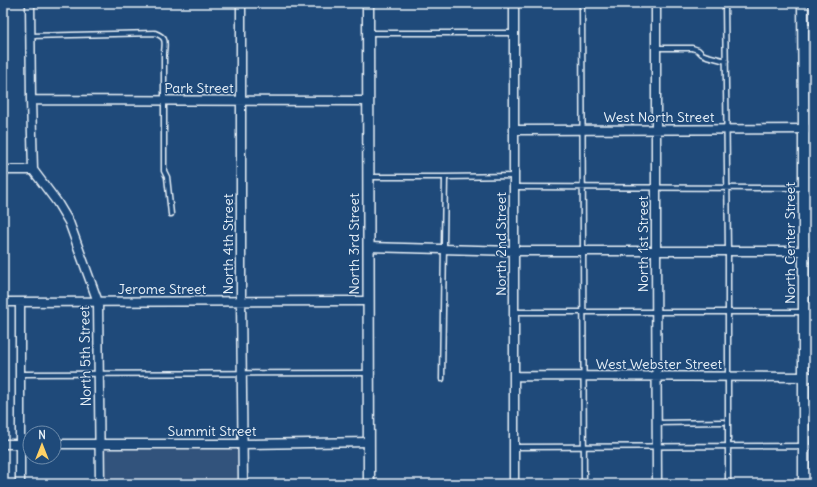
<svg xmlns="http://www.w3.org/2000/svg" width="817" height="487" font-family="Delius,sans-serif">
<style>
.built{fill:#32537c}
.lines{fill:none;stroke-linecap:round;stroke-linejoin:round}
.service-casing{stroke:#e8f1f8;stroke-width:7}
.minor-casing{stroke:#e8f1f8;stroke-width:11}
.tertiary-casing{stroke:#e8f1f8;stroke-width:13}
.service{stroke:#1f4a7a;stroke-width:4}
.minor{stroke:#1f4a7a;stroke-width:8}
.tertiary{stroke:#1f4a7a;stroke-width:10}
.labels{text-anchor:middle;dominant-baseline:central;stroke-width:3;stroke-linejoin:round;paint-order:stroke}
.street-label{font-size:14px;fill:#e8f1f8;stroke:#1f4a7a}
</style>
<rect width="100%" height="100%" fill="#1f4a7a"/>
<filter id="ink" filterUnits="userSpaceOnUse"><feTurbulence type="fractalNoise" baseFrequency=".025" numOctaves="2"/><feDisplacementMap in="SourceGraphic" scale="8" xChannelSelector="R" yChannelSelector="G"/><feConvolveMatrix kernelMatrix="1 2 1 2 8 2 1 2 1" color-interpolation-filters="sRGB"/></filter>
<g filter="url(#ink)">
<path class="built" d="M100,444H243V484H100Z"/>
<g class="lines">
<defs>
<path id="service" d="M582,3L584,484
M725,3L728,251V484
M804,27H814
M368,33H514
M30,36L155,33C167,38 165,41 164,53V171L167,177L171,214
M656,48H692L698,50L702,54L707,56L726,61
M369,177H445L442,379
M445,177L514,176
M514,187L803,188
M514,312H804
M20,374L368,373
M657,423L724,422
M514,447L803,446
M804,447H814"/>
<path id="minor" d="M30,3L31,100L33,170L57,202L69,222L98,302L100,484
M241,3V301L243,484
M656,3V251L657,484
M31,100L368,101
M514,130L814,129
M3,170H33
M368,247L514,251H814
M3,302L369,301
M20,302V484
M514,376L814,377
M3,444H30
M54,444H243L369,442
M514,484V3"/>
<path id="tertiary" d="M368,3L369,484
M803,3L804,124V484"/>
</defs>
<use href="#service" class="service-casing"/>
<use href="#minor" class="minor-casing"/>
<use href="#tertiary" class="tertiary-casing"/>
<use href="#service" class="service"/>
<use href="#minor" class="minor"/>
<use href="#tertiary" class="tertiary"/>
</g>
</g>
<g class="labels">
<g class="street-label">
<text x="199" y="88">Park Street</text>
<text x="659" y="117">West North Street</text>
<text transform="translate(790 243) rotate(-90)">North Center Street</text>
<text transform="translate(228 244) rotate(-90)">North 4th Street</text>
<text transform="translate(354 244) rotate(-90)">North 3rd Street</text>
<text transform="translate(501 244) rotate(-90)">North 2nd Street</text>
<text transform="translate(643 244) rotate(-90)">North 1st Street</text>
<text x="162" y="289">Jerome Street</text>
<text transform="translate(85 356) rotate(-91)">North 5th Street</text>
<text x="659" y="364">West Webster Street</text>
<text x="212" y="431">Summit Street</text>
</g>
</g>
<rect width="817" height="487" fill="none" stroke="#1f4a7a" stroke-width="16"/>
<rect x="8" y="8" width="801" height="471" fill="none" stroke="#e8f1f8" stroke-width="1.5" filter="url(#ink)"/>
<g transform="translate(42 445)"><circle r="19" fill="#1f4a7a" stroke="#6f8dac"/>
<path d="M0-3L7 15L0 10L-7 15Z" fill="#ffd166"/>
<text y="-6" font-size="11" font-weight="bold" text-anchor="middle" fill="#e8f1f8">N</text>
</g>
</svg>
